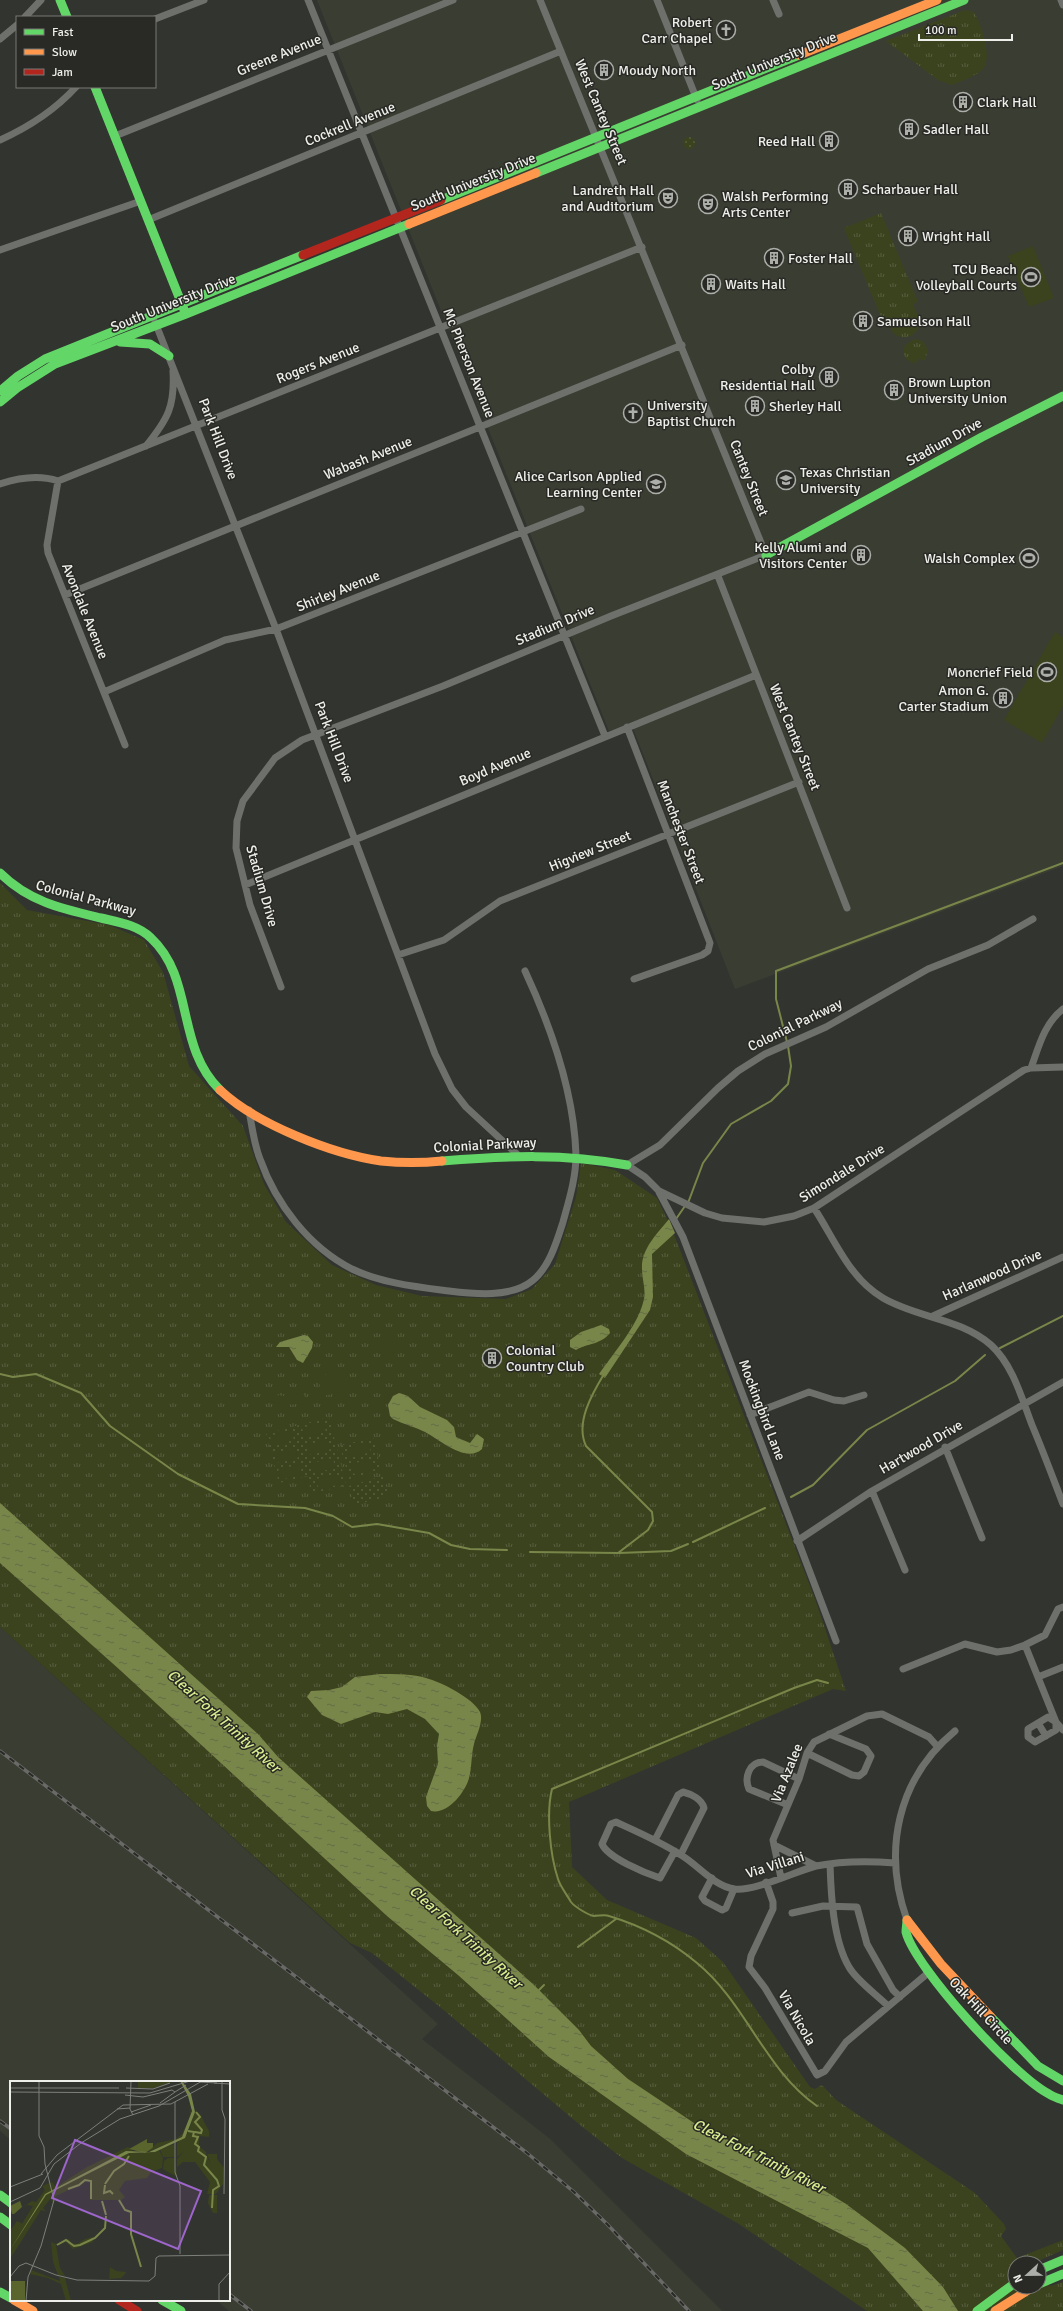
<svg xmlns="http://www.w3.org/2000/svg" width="1063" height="2311" font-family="Signika,sans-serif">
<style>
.built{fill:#3a3d32}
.grass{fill:url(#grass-tufts)}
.park{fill:url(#park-dots)}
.pitch{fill:#3b431e}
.water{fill:url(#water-ripples)}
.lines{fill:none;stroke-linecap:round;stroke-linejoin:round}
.stream{stroke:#798649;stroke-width:2}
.street{stroke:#6e706c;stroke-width:7}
.fast{stroke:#63d668;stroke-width:9}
.slow{stroke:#ff974d;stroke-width:9}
.jam{stroke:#b3261e;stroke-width:9}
.rail-casing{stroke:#696a67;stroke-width:3.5}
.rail{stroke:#292a25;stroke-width:2;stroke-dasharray:6;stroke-linecap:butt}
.labels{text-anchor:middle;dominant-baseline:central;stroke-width:3;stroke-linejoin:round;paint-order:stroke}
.poi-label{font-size:14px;fill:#eeefeb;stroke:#292a25;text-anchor:start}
.street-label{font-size:14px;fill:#eeefeb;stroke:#292a25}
.water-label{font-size:15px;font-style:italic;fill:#d9ee8f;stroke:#292a25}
.inset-river{fill:none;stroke:#798649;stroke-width:2}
.inset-road{fill:none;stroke:#7d7f7b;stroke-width:1}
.view{fill:#9e66cc;fill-opacity:0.15;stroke:#9e66cc;stroke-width:2}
.inset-edge{fill:none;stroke:#eeefeb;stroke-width:2}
</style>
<defs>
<pattern id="grass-tufts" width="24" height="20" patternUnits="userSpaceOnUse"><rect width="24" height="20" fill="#3b431e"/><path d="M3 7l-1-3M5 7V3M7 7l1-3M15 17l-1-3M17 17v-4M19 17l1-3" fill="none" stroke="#585e3f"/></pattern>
<pattern id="park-dots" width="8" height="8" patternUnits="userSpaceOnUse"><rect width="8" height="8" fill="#3b431e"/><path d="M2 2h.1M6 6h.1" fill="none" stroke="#585e3f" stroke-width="1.8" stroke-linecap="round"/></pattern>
<pattern id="water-ripples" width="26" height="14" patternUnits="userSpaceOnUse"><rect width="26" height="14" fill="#798649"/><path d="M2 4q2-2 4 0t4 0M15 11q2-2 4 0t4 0" fill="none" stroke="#656d48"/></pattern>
</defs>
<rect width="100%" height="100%" fill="#323430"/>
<path class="built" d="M317,0H1063V866L735,989L631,723L609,731Z
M0,1627L438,2024L422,2039L549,2138L722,2311H229L216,2300H229V2082H11V2140L0,2131Z"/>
<path class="grass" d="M965,10L974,12C981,23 993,58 983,69C976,76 962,81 952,85L938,80L886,41Z
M881,213L918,302L913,304C915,310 919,316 919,322C920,334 906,341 896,335C890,331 888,322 885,316L881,317L844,228Z
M914,339L923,341L928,350L925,360L918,359L915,364L906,359L903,352L905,345Z
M0,883L27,910L109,925L144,940L163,972L189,1066L243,1126L264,1184L286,1222L332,1265L376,1285L422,1296L506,1299L532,1289L555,1264L576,1197L581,1163L615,1170L657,1198L673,1232L815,1599L846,1691L833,1689L569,1802L572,1867L607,1900L696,1938L723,1962L810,2087L815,2089L822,2085L836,2100L975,2193L1004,2224L1006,2229L1001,2236L1017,2258L1063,2240V2250L1038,2261L1039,2263H1015V2287H1039V2263L1050,2286L1063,2282V2311H867L739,2224L622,2158L580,2125L440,2007L372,1953L350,1943L0,1627Z"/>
<path class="park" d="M683 143a6 6 0 1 1 12 0a6 6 0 1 1-12 0Z
M329,1417L346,1485L312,1494L307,1476L279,1483L266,1434Z
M373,1437L381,1470L349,1479L340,1446Z
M383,1476L389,1496L354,1505L349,1486Z"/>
<path class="pitch" d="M1033,246L1054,298L1029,307L1008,256Z
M1055,632L1063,637V706L1042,743L1004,720Z
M379 1349a8 8 0 1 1 16 0a8 8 0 1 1-16 0Z
M337,1368L343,1369L352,1384C347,1391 330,1396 322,1395C314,1383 327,1371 337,1368Z
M300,1393L304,1395L306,1399C298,1407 276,1406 269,1399L271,1394L283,1396Z
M323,1422L326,1432L305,1438L302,1428Z
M291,1430L294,1440L272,1446L270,1436Z
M328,1439L331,1449L309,1455L307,1445Z
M368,1442L371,1452L349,1458L347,1448Z
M295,1448L298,1458L277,1463L274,1453Z
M333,1458L335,1468L314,1473L312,1463Z
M372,1459L375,1469L354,1474L351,1464Z
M300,1464L302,1474L281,1480L278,1470Z
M337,1474L340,1484L319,1490L316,1479Z"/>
<path class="water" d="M669,1219L675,1233L652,1254L653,1297L650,1310L605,1378L599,1374C613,1354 637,1326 643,1303C647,1291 642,1281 642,1269C641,1249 657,1234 669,1219Z
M601,1325L609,1329L610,1333C600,1345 588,1343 576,1350L570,1347V1340L581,1332Z
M304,1335L308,1336L313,1342L312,1348L303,1363L297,1360L289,1347H276L280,1342Z
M399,1393L408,1396L420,1407L447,1420L454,1427L456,1437L470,1443L477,1434L484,1439L482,1449C466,1464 439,1439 425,1432C415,1427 403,1424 393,1419L390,1416L388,1405L393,1396Z
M0,1503L259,1735L278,1757L534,1985L579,2030L591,2046L628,2079L694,2123L799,2175L846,2204L905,2248L943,2287L958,2311H923L868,2248L686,2154L549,2057L458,1975L387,1916L120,1670L0,1563Z
M381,1674C393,1674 415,1674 426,1678C441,1682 473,1698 480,1712C484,1721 476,1736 474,1744C471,1755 472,1767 469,1778C465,1793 447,1815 431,1811L427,1806L426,1797L438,1764L437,1746L439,1734L425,1719L407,1709L388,1714L375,1712L341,1724L322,1715L307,1697L311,1691L329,1690L342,1687L355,1677Z"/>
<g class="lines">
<path class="stream" d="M787,1042L776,999V971L1063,863
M688,1203L703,1163L731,1124L771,1101L788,1084L791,1066L788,1046
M676,1219L685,1206
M1000,1348L1063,1316
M0,1374L13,1377L36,1374L81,1393L110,1426L178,1474L238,1504L305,1508L333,1516L352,1527L377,1524L429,1533L451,1545L470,1549L507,1550
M791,1497L813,1485L867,1430L955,1381L985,1355
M693,1542L765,1508
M530,1552L618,1553L648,1530L653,1521L652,1512L586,1446C575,1423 592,1394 604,1374
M619,1553L671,1551L688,1544
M578,1947L616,1919
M538,1991L544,1985
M817,2106C765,2070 746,2003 697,1963C671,1941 642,1926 609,1916C605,1914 599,1916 594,1916C588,1915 575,1907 571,1902C567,1895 560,1886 558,1879C550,1855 546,1813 552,1789L794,1688L817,1680L828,1683"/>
<path class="street" d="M308,0L605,736
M657,0L697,100
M773,0L779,14
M1061,0L1063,5
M25,17L41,0
M155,19L204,0
M0,39L17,25
M115,136L453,0
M0,140C29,127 54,111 76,87
M148,220L561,51
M0,250L141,201
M155,322L276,629L435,1054L452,1089L466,1107L519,1156
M146,446C168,419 175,406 173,371
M58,481L47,545L48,553L125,745
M0,484C18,478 40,475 58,481L642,247
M718,576L847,908
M65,595L682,345
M104,692L225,640L276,629L581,509
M627,727L710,943L708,951L702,955L634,979
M245,885L756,675
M1033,919L988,945L928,969L826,1027L765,1054L738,1071L718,1088L660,1145L627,1165L645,1177L659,1191L705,1213L722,1218L764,1222L794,1216L814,1208L1024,1070L1031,1068L1063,1067
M398,955L444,940L500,901L799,782
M281,987L250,905L236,848L237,821L243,801L275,758L302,740L443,686L611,616L766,555L540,0
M1031,1068C1039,1046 1044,1024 1063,1009
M249,1110C252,1127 254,1144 260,1159C276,1204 309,1247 352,1269C381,1283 418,1287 449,1291C474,1294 511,1298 532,1281C549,1268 557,1241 563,1222C569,1200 576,1178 576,1155C574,1092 551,1027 525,971
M659,1192L683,1237L836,1641
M814,1208C835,1240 849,1278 883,1298C917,1318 960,1318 991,1345C1013,1365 1022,1399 1032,1425C1043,1451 1053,1478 1063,1504
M933,1316L1063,1257
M750,1415L809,1392L834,1400L844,1401L864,1395
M945,1447L982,1538
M872,1491L905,1570
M797,1541L872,1491L1063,1382
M1025,1645L1056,1722L1063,1730
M903,1669L965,1644L997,1652L1011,1650L1025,1645L1045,1635L1058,1609L1063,1607
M1038,1677L1063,1667
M1048,1717L1056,1722V1730L1035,1742L1028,1737V1729Z
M1038,1723L1046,1736
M807,1753L852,1775L859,1776L864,1772L871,1756L866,1749L829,1734
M788,1805L749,1789C744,1778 749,1762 763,1762L799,1779
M655,1840L678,1795L683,1792C691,1794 702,1799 704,1808L681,1854
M774,1845L816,1866
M675,1851L660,1878C645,1873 608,1858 602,1844L611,1824L616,1822C638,1832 661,1842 681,1855C698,1865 714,1886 734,1889C754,1892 796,1871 816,1866C841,1861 870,1861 895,1863
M830,1864C831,1895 833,1940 849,1967C856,1980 877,1995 888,2006
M712,1878L702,1897L705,1901L722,1910L726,1908L734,1889
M781,1878L773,1840L799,1779L807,1753L814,1742L867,1716L882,1714L929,1737L937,1746
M766,1882L773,1902V1909L751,1956L749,1967L765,1988L817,2075L825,2071L846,2042L928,1973
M792,1913L823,1906L857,1907L867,1944L893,1990L900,1997
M907,1920C882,1850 898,1778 955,1731"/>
<path class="fast" d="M60,0L67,17
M95,87L185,312
M536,173L964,0
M441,200L799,55
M120,342L150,344L169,356
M0,391L18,376L45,359L303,255
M0,402L17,388L55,364L186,314L409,224
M766,555L982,437L1063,396
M0,873C29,902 63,909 101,918C118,922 138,925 151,938C195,979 175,1046 220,1090
M442,1161C505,1156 565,1153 627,1165
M907,1920C907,1924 906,1928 906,1932C915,1968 1015,2077 1049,2094C1053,2097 1058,2098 1063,2100
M991,2017L1038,2066L1063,2081
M0,2195L11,2203
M0,2217L11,2225
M1039,2270L1063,2260
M1039,2284L1063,2274
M0,2292L11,2298
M162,2300L181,2311
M977,2311L1015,2283"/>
<path class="slow" d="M799,55L937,0
M409,224L536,173
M220,1090C256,1124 332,1154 381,1161C401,1163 422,1163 442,1161
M907,1920L941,1964L991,2017
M14,2300L33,2311
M995,2311L1033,2287"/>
<path class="jam" d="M303,255L441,200
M119,2300L137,2311"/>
<defs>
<path id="rail" d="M0,1751L527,2153L574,2192L607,2224L689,2311
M0,2121L11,2129
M229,2294L251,2311"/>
</defs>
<use href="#rail" class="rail-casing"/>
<use href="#rail" class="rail"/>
</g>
<defs>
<symbol id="church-ring" viewBox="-11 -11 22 22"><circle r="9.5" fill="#292a25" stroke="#acaeaa" stroke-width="1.5"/><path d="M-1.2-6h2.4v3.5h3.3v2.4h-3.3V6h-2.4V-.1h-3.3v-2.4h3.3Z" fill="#acaeaa"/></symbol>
<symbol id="building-ring" viewBox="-11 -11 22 22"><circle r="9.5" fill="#292a25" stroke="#acaeaa" stroke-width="1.5"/><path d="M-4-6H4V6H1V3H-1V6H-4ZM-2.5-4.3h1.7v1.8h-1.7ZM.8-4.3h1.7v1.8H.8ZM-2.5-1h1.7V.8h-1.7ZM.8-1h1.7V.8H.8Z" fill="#acaeaa"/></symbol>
<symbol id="theatre-ring" viewBox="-11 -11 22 22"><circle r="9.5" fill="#292a25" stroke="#acaeaa" stroke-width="1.5"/><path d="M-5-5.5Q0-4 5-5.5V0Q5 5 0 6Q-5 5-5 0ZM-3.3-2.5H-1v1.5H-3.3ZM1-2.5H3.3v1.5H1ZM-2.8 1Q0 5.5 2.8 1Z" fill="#acaeaa"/></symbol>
<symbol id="stadium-ring" viewBox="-11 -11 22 22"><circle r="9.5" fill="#292a25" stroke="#acaeaa" stroke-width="1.5"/><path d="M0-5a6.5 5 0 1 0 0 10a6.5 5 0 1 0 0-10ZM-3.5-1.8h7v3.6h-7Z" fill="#acaeaa"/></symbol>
<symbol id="university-ring" viewBox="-11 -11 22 22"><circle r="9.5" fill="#292a25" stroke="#acaeaa" stroke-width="1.5"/><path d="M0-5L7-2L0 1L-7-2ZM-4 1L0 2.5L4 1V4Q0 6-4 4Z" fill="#acaeaa"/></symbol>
<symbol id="school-ring" viewBox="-11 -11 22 22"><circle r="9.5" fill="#292a25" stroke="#acaeaa" stroke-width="1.5"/><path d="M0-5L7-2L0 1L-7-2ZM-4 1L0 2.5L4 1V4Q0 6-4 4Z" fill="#acaeaa"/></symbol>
</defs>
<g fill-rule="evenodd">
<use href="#church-ring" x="715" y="19" width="22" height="22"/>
<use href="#building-ring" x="593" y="59" width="22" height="22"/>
<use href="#building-ring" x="952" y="91" width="22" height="22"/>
<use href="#building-ring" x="898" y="118" width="22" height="22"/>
<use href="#building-ring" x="818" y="130" width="22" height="22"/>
<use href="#building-ring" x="837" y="178" width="22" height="22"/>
<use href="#theatre-ring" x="657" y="187" width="22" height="22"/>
<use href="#theatre-ring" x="697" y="193" width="22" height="22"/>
<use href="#building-ring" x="897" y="225" width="22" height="22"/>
<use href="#building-ring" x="763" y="247" width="22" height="22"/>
<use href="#stadium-ring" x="1020" y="266" width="22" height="22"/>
<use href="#building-ring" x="700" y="273" width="22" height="22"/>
<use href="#building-ring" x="852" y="310" width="22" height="22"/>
<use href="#building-ring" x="818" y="366" width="22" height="22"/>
<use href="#building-ring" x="883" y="379" width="22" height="22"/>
<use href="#building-ring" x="744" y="395" width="22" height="22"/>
<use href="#church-ring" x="622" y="402" width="22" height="22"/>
<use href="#university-ring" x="775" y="469" width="22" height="22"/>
<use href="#school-ring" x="645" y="473" width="22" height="22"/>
<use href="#building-ring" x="850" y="544" width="22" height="22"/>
<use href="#stadium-ring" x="1018" y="547" width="22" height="22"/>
<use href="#stadium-ring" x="1036" y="661" width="22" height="22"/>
<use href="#building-ring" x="992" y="687" width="22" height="22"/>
<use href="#building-ring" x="481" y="1347" width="22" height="22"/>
</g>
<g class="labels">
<g class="poi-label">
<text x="712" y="22" text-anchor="end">Robert<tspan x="712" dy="16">Carr Chapel</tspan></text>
<text x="618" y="70">Moudy North</text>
<text x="977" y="102">Clark Hall</text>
<text x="923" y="129">Sadler Hall</text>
<text x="815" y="141" text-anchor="end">Reed Hall</text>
<text x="862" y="189">Scharbauer Hall</text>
<text x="654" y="190" text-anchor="end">Landreth Hall<tspan x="654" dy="16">and Auditorium</tspan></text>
<text x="722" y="196">Walsh Performing<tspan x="722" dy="16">Arts Center</tspan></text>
<text x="922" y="236">Wright Hall</text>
<text x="788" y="258">Foster Hall</text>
<text x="1017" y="269" text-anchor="end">TCU Beach<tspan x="1017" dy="16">Volleyball Courts</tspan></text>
<text x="725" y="284">Waits Hall</text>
<text x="877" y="321">Samuelson Hall</text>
<text x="815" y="369" text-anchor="end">Colby<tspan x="815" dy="16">Residential Hall</tspan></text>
<text x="908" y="382">Brown Lupton<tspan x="908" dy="16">University Union</tspan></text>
<text x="647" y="405">University<tspan x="647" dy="16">Baptist Church</tspan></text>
<text x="769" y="406">Sherley Hall</text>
<text x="800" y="472">Texas Christian<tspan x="800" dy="16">University</tspan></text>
<text x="642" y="476" text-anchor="end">Alice Carlson Applied<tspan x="642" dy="16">Learning Center</tspan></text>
<text x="847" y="547" text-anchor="end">Kelly Alumi and<tspan x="847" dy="16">Visitors Center</tspan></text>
<text x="1015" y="558" text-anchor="end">Walsh Complex</text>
<text x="1033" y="672" text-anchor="end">Moncrief Field</text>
<text x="989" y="690" text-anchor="end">Amon G.<tspan x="989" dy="16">Carter Stadium</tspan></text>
<text x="506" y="1350">Colonial<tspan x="506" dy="16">Country Club</tspan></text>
</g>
<g class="street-label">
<text transform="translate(279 55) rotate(-22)">Greene Avenue</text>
<text transform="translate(774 61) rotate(-22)">South University Drive</text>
<text transform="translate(601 112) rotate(67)">West Cantey Street</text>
<text transform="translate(350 124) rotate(-22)">Cockrell Avenue</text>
<text transform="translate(473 182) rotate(-22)">South University Drive</text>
<text transform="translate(173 303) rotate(-22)">South University Drive</text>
<text transform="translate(318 363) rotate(-22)">Rogers Avenue</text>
<text transform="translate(469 363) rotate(68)">Mc Pherson Avenue</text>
<text transform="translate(218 439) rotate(69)">Park Hill Drive</text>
<text transform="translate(944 442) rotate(-29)">Stadium Drive</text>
<text transform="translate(368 458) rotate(-22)">Wabash Avenue</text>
<text transform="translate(749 478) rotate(68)">Cantey Street</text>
<text transform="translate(338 591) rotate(-22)">Shirley Avenue</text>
<text transform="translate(85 611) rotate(68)">Avondale Avenue</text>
<text transform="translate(555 625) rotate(-23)">Stadium Drive</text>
<text transform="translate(795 737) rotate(68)">West Cantey Street</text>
<text transform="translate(334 742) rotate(69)">Park Hill Drive</text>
<text transform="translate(495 767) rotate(-23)">Boyd Avenue</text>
<text transform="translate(681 832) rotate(69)">Manchester Street</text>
<text transform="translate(590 851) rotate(-22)">Higview Street</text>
<text transform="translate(262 886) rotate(74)">Stadium Drive</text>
<text transform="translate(86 898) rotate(15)">Colonial Parkway</text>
<text transform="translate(795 1025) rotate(-26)">Colonial Parkway</text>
<text transform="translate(485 1145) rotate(-3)">Colonial Parkway</text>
<text transform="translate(842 1173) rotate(-32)">Simondale Drive</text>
<text transform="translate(992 1275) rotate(-24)">Harlanwood Drive</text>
<text transform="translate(762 1410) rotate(69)">Mockingbird Lane</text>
<text transform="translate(921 1447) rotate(-30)">Hartwood Drive</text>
<text transform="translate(787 1773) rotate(-68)">Via Azalee</text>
<text transform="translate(775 1865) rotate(-17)">Via Villani</text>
<text transform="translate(981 2011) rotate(47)">Oak Hill Circle</text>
<text transform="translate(797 2018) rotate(60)">Via Nicola</text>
</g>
<g class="water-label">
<text transform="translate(224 1721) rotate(42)">Clear Fork Trinity River</text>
<text transform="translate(466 1937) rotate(42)">Clear Fork Trinity River</text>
<text transform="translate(759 2156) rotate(27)">Clear Fork Trinity River</text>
</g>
</g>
<g transform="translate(10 2081)">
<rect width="220" height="220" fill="#323430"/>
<path d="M118,66L125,72L145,71L149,69L153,77L152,87L141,91L137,97L115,100L109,109L115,116L111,119H80V101L77,100L46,115L42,122L41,117L33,127L36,131L31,129L0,178V162L23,125L17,124L10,128L22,120L26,121L35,109L32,105L42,101L46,106L77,86Z" fill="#3b431e"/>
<path d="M137,58V62H143V67L135,72L119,68ZM10,120L12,126L4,133H2L0,125ZM0,200H15V220H0Z" fill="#5a652d"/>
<path d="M128,0H164L144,7H128ZM177,22L182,34L172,56L138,71L147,62L166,58L172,53L181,34ZM185,30L190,33L199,50V56L189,55V65L196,71V74L201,83L197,73H207V78L214,87L213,103L206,113H197L200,101L185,81H173L167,86V78L174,70L167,76V62L178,52ZM165,63V76H153L150,68ZM158,77H165L167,96L153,88L154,80ZM199,114H207V132H203L198,122ZM7,140L13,143L0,163V150ZM83,156V161L63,168L56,161L46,164L50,187L55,195L48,194L43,181L41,161L46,163L59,158L61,162L67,163L75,158ZM21,189L50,200L51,203L49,196L55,197L61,220H56L51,203L38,197L20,193Z" fill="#3b431e"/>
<path d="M100,186L106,190L116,191L115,193L111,197L99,198Z" fill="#3b431e"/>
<path d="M170,0H172L181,13L185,31L175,57L145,71L119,72L36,114L0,169L35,113L116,70L139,71L172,56L182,30L178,15Z" fill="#798649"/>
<path class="inset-river" d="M178,50L184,51L183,55L188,56L185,63L189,66L188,70L196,76L194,84L207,99L209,105L203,109L202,127M185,51L191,52L192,49L185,41L190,36L186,31M95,103L104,90L114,83L119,75M95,104L94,112L100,110L103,113M58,108L69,104L75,99L81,100V118M109,119L115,129L121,131V153L131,186M92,120L96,134M47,164L56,159L64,165L70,164L85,157L95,147L96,135"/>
<path class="inset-road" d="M121,0L120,28L123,34M212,0V29L215,38L214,113M189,1L207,2M204,2L220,3M0,7H109M116,7L143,8L160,2M0,11L140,12L180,0M165,11L176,4M115,14L133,16L162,9L165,11M165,21V91L170,105V173M150,22L165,11M107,28L120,27M121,31L141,24M31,93L47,74L113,24L161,23L198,3M0,106L33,93M0,121L30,107L44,83L71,62L110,38L149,25L192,0M0,196L9,185L16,182L46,194L67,199L139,200L145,195L146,177L149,175L220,174M16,220L18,196L31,165L44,119L35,83L34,66L29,55V0M209,220V203L220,191"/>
<path class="view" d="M65,59L191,110L168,168L42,117Z"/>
<rect width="220" height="220" class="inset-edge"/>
</g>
<rect x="16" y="16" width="140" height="72" fill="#292a25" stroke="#787974"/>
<rect x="24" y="29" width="20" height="6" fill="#63d668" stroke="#787974"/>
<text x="52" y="36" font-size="12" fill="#eeefeb">Fast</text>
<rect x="24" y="49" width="20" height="6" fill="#ff974d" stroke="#787974"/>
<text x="52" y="56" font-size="12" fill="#eeefeb">Slow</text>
<rect x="24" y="69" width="20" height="6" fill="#b3261e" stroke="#787974"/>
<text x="52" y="76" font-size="12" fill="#eeefeb">Jam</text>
<g transform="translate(1027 2275) rotate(248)"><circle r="19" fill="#292a25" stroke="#787974"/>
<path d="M0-3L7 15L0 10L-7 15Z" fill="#acaeaa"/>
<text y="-6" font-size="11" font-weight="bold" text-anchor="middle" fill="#eeefeb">N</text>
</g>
<path d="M919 34v6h93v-6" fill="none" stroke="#eeefeb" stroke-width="2"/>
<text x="925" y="34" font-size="12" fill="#eeefeb" stroke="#292a25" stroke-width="3" paint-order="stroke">100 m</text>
</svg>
